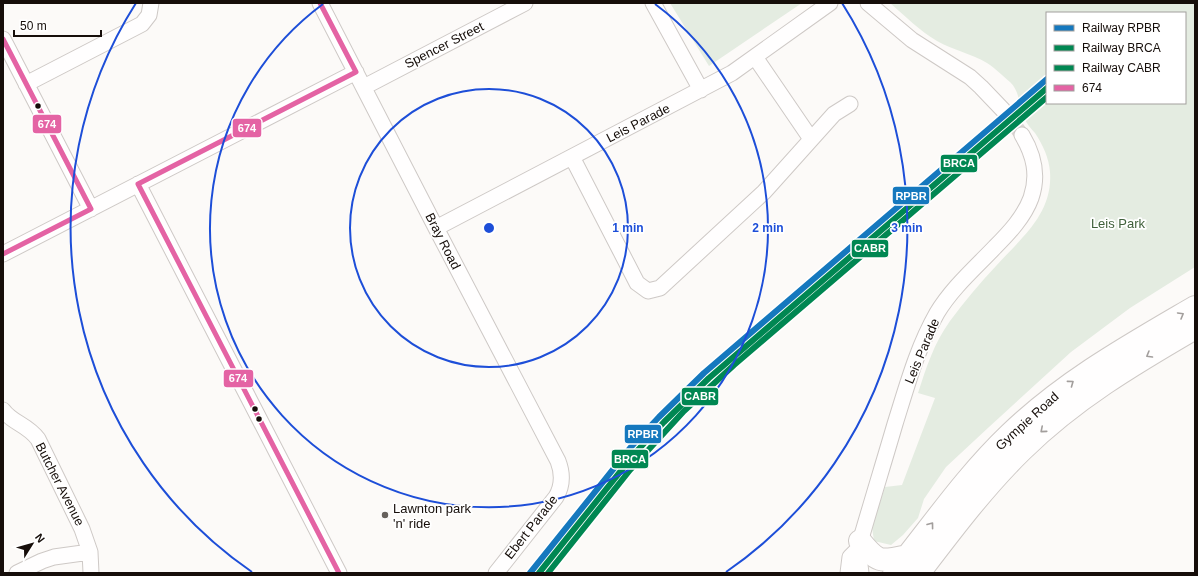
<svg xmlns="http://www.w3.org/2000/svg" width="1198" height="576" font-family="Helvetica,sans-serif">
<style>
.green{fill:#e4ece1;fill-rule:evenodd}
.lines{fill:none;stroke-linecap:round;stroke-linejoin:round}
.minor-tunnel{stroke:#dad7d4;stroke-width:15;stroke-dasharray:15 8;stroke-linecap:butt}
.minor-casing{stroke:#cec9c6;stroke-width:17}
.highway-casing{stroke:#cec9c6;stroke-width:24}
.minor{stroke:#fffefe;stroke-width:15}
.highway{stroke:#fffefe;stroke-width:22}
.rail{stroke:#c8c7c6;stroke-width:3}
.bus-1-casing{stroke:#fff;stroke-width:8}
.bus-1{stroke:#e463a4;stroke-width:5}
.rail-1-casing{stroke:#fff;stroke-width:9}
.rail-2-casing{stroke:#fff;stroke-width:9}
.rail-3-casing{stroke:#fff;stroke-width:9}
.rail-1{stroke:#1578be;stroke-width:6}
.rail-2{stroke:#008752;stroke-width:6}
.rail-3{stroke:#008752;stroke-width:6}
.oneway{stroke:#a29e9c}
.ring{fill:none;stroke:#1d4ed8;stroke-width:2}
.bus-dot{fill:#160e0a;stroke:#fff;stroke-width:1.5}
.poi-dot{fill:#66615d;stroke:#fff;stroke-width:1.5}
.labels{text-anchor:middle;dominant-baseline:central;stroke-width:3.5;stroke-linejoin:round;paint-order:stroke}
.street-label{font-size:13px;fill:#160e0a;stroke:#fff}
.park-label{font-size:13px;fill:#41613c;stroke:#fff}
.poi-label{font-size:13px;fill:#160e0a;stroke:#fff;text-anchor:start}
.centre{fill:#1d4ed8;stroke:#fff;stroke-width:2}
.ring-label{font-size:12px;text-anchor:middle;font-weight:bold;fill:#1d4ed8;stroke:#fff;stroke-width:3.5;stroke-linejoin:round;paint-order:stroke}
.line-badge{stroke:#fff;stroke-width:1.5}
.badge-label{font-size:11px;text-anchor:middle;font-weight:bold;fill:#fff}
</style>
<rect width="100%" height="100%" fill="#fcfaf8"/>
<path class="green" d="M670,3H802L709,66Z
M890,3H1195V267L1130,308L1071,352L989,427L946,467L924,499L918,518L903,535L891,545L874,541L872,527L885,487L902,485L935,398L918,393C926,368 934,343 950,321C964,302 980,283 996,266C1021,238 1053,214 1050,172C1049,158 1043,145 1035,133C1031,129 1027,124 1024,118C1019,107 1020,91 1010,82C1003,76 995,68 987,63C972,54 953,50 937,41C920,31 905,16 890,3ZM1047,13H1185V103H1047Z"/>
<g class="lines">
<path class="minor-tunnel" d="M1003,110L1022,135"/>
<defs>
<path id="minor" d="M320,3L436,228L558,461C563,474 563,485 556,497L496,573
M653,3L701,90
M868,3L912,40L970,77L981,87L1003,110
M3,39L91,209
M755,57L811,139
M26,84L142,24L149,15L151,3
M364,87L525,3
M572,157L637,283L648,291L660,288L764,192L834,114L850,104
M138,184L339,573
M436,228L732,73L830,3
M3,254L356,72
M3,410C12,423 27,424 38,439L82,529L90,552L91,573
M858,549L861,573
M17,573L42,561L54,557L90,552
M848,573L850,557L858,549C870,507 883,465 895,424C907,386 917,348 937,313C952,288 975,268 995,247C1009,233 1024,217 1031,198C1039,175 1034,155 1022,135"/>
<path id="highway" d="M860,541C878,563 880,562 907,556
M894,573C932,526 966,476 1010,434C1065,381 1130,345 1195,307
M919,573C951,531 984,487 1022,450C1074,399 1133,364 1195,328"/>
</defs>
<use href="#minor" class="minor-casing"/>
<use href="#highway" class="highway-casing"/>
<use href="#minor" class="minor"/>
<use href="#highway" class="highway"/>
<path class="rail" d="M539,573L636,452L679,406L707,379L864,244"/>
<defs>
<path id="bus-1" d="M320,3L356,72
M3,39L91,209
M138,184L339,573
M138,184L356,72
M3,254L91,209"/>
</defs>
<use href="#bus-1" class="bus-1-casing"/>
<use href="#bus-1" class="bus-1"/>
<defs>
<path id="rail-1" d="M530,573L631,447L659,417L704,373L1047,79"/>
<path id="rail-2" d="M539,573L636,452L664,422L709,378L1047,88"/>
<path id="rail-3" d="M548,573L630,470L684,411L734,365L1047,97"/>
</defs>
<use href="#rail-1" class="rail-1-casing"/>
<use href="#rail-2" class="rail-2-casing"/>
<use href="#rail-3" class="rail-3-casing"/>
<use href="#rail-1" class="rail-1"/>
<use href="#rail-2" class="rail-2"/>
<use href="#rail-3" class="rail-3"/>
</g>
<defs><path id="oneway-chevron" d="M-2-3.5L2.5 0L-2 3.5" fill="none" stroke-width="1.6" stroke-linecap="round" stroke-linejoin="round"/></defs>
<g class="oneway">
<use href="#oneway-chevron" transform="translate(1181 315) rotate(-30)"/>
<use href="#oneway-chevron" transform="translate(1149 355) rotate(150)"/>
<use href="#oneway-chevron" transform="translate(1071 383) rotate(-36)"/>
<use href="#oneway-chevron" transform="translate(1043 430) rotate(139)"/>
<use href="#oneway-chevron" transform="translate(931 525) rotate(-53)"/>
</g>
<g class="ring">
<circle cx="489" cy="228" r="139"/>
<path d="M655 4A279 279 0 1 1 323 4"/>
<path d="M252 572A418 418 0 0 1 136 3M842 3A418 418 0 0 1 726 572"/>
</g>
<g class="bus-dot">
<circle cx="38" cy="106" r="3.5"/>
<circle cx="255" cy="409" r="3.5"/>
<circle cx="259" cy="419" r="3.5"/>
</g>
<circle class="poi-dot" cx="385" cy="515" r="4"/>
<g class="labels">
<g class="street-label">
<text transform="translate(444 45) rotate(-27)">Spencer Street</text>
<text transform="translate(638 123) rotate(-27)">Leis Parade</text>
<text transform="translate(443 241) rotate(63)">Bray Road</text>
<text transform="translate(922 351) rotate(-67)">Leis Parade</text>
<text transform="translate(1027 421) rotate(-42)">Gympie Road</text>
<text transform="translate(60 484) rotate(63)">Butcher Avenue</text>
<text transform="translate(531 527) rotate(-52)">Ebert Parade</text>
</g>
<g class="park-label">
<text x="1118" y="223">Leis Park</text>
</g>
<g class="poi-label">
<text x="393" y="508">Lawnton park<tspan x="393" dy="15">'n' ride</tspan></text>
</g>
</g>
<circle cx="489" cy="228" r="6" class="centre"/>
<g class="ring-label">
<text x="628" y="232">1 min</text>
<text x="768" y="232">2 min</text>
<text x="907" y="232">3 min</text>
</g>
<g class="line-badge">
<rect x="32" y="114" width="30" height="20" rx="4" fill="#e463a4"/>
<rect x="232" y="118" width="30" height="20" rx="4" fill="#e463a4"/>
<rect x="940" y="154" width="38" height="19" rx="4" fill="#008752"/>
<rect x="892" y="186" width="38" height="19" rx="4" fill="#1578be"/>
<rect x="851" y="239" width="38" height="19" rx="4" fill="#008752"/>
<rect x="223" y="369" width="31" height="19" rx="4" fill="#e463a4"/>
<rect x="681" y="387" width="38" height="19" rx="4" fill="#008752"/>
<rect x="624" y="424" width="38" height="20" rx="4" fill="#1578be"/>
<rect x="611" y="449" width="38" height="20" rx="4" fill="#008752"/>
</g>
<g class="badge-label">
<text x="47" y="128">674</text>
<text x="247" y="132">674</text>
<text x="959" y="167">BRCA</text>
<text x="911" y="200">RPBR</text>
<text x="870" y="252">CABR</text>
<text x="238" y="382">674</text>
<text x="700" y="400">CABR</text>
<text x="643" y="438">RPBR</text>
<text x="630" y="463">BRCA</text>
</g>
<rect width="1198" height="576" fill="none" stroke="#160e0a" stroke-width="8"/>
<rect x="1046" y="12" width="140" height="92" fill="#ffffff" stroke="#a29f9d"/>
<rect x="1054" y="25" width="20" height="6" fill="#1578be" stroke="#a29f9d"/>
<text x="1082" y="32" font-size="12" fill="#160e0a">Railway RPBR</text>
<rect x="1054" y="45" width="20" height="6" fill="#008752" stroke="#a29f9d"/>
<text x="1082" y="52" font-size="12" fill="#160e0a">Railway BRCA</text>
<rect x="1054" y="65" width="20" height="6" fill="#008752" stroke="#a29f9d"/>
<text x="1082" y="72" font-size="12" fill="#160e0a">Railway CABR</text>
<rect x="1054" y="85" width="20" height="6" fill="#e463a4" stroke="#a29f9d"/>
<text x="1082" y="92" font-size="12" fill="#160e0a">674</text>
<g transform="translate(32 544) rotate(53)" stroke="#ffffff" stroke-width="3" paint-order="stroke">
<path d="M0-3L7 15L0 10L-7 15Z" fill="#160e0a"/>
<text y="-6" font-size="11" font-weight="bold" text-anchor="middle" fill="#160e0a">N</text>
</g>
<path d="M14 30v6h87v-6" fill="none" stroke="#160e0a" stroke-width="2"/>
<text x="20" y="30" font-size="12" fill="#160e0a" stroke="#ffffff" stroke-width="3" paint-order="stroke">50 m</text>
</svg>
